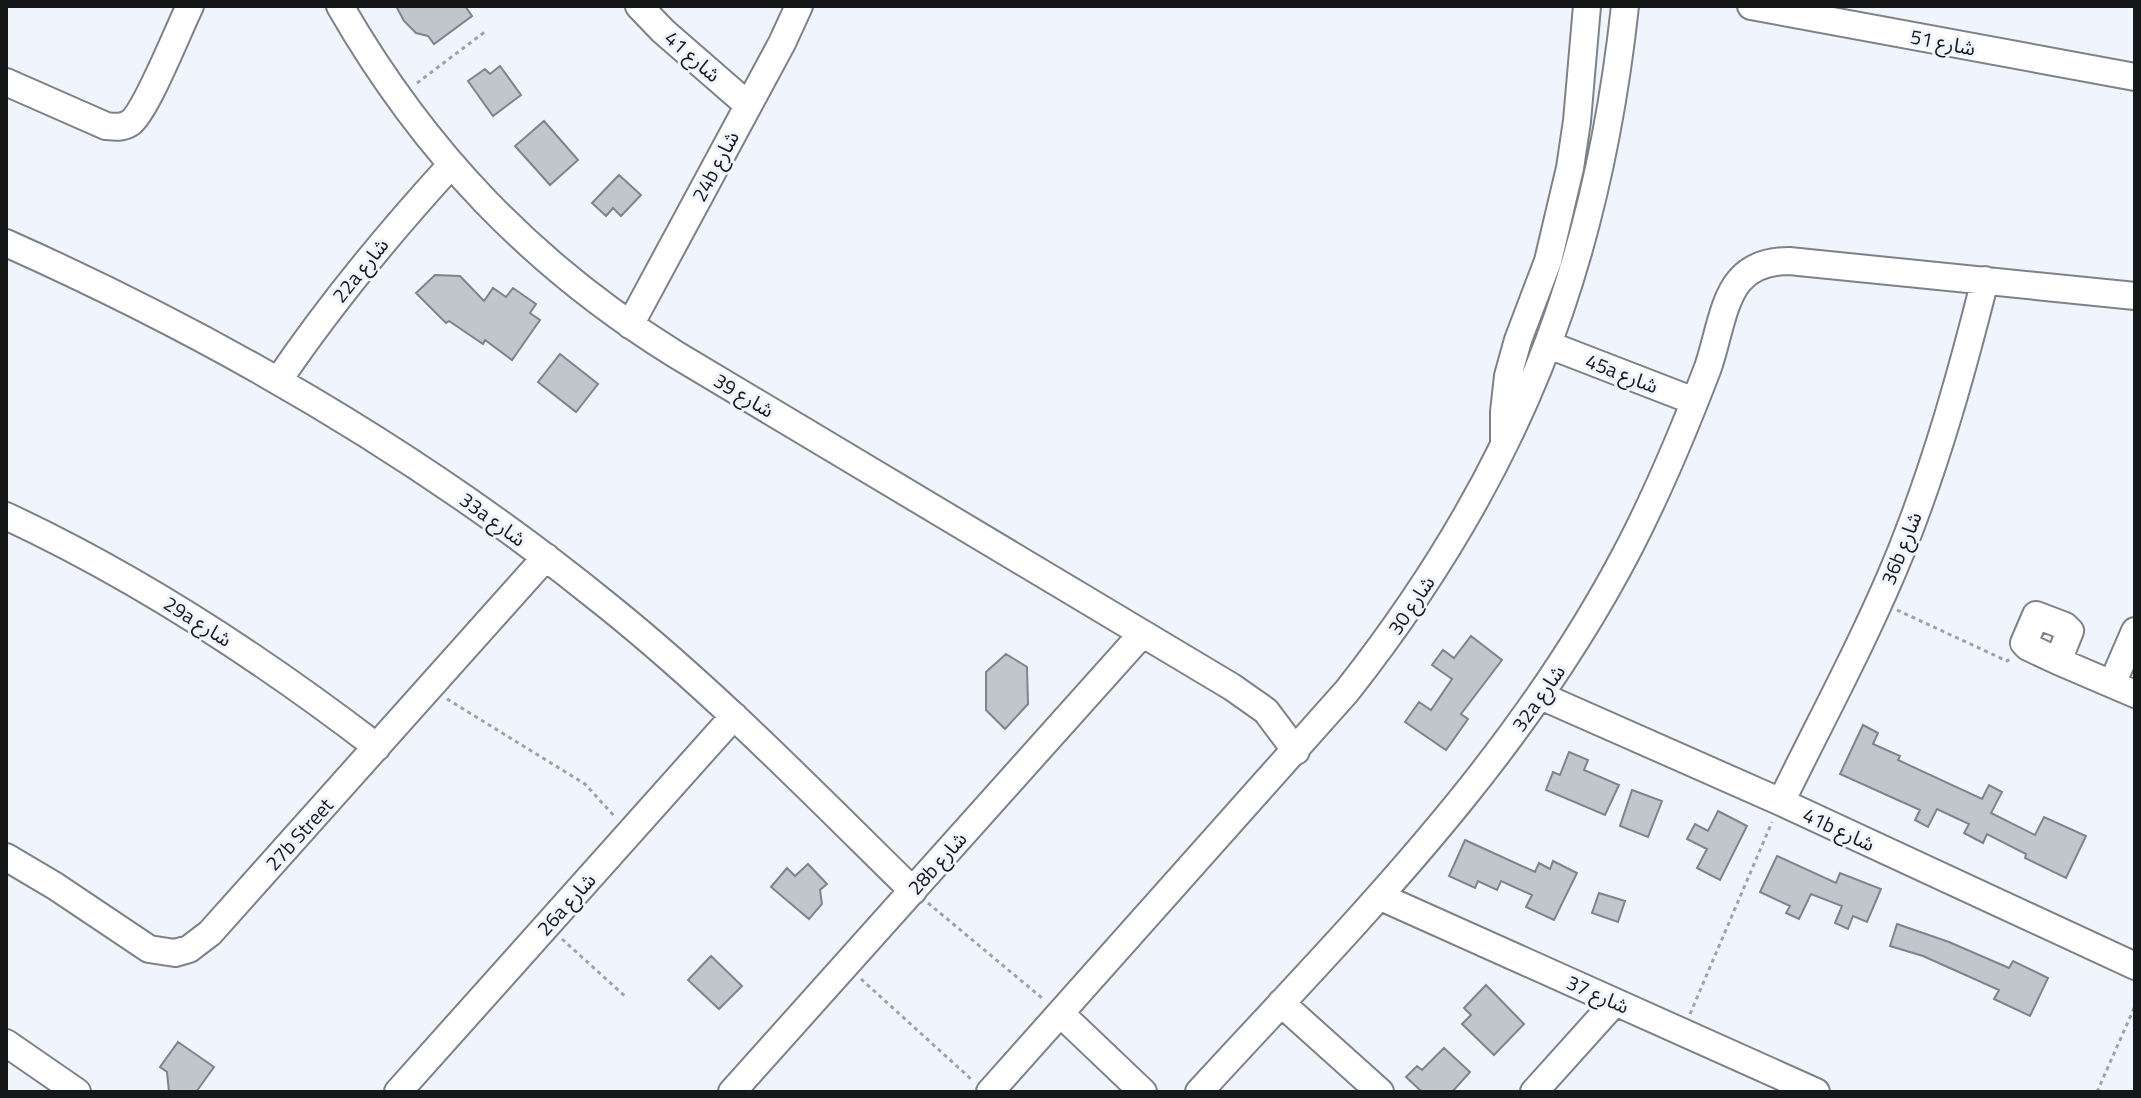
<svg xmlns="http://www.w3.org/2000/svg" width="2141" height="1098" font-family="'Titillium Web','Noto Sans Arabic',sans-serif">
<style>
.building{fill:#c1c5cc;stroke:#80838b;stroke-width:2}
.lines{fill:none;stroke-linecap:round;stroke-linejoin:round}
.minor-casing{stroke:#7d8188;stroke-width:30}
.path{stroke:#9fa2a8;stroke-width:3;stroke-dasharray:4 4;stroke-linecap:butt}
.minor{stroke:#fff;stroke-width:26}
.labels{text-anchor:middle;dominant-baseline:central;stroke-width:6;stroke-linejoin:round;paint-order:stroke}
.street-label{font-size:20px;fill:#151719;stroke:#f0f4fc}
</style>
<rect width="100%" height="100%" fill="#f0f4fc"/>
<path class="building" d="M396,6H465L472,16L434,44L428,36L416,33L404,21Z
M500,66L521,95L493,116L468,81L485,69L490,74Z
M544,121L578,160L550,185L515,146Z
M619,175L641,195L621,216L613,208L606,216L592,203Z
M435,275L460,276L484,301L493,288L506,297L513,288L536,304L530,313L540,320L512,360L485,340L483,344L449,321L446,323L416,293Z
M560,354L598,384L576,412L538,382Z
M1471,636L1502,660L1461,714L1468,719L1446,750L1405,722L1419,702L1431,710L1452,679L1432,665L1443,650L1454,658Z
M1006,654L1027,667L1028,704L1005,729L986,710V672Z
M1863,725L1878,733L1873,744L1900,756L1898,760L1982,799L1989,785L2002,792L1991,813L2035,835L2044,817L2086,836L2066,878L2025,858L2026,854L1987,834L1983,843L1964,833L1969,824L1937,809L1928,827L1915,820L1920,810L1840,774Z
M1569,752L1588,760L1584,770L1619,785L1605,815L1546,790L1553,772L1560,775Z
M1632,790L1662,801L1648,837L1620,826Z
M1718,811L1747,826L1720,880L1697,868L1707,849L1687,839L1695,824L1708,831Z
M1465,840L1535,872L1539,863L1550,869L1553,861L1577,873L1554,920L1526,907L1532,895L1501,881L1497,890L1478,881L1475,888L1449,876Z
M1777,856L1836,883L1840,873L1881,889L1867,922L1853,916L1848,929L1835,923L1842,906L1811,894L1799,919L1786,913L1790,906L1760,892Z
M808,864L827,884L820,890L822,904L809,919L771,887L787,868L795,876Z
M1599,893L1625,901L1618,922L1592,913Z
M1897,924L1949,942L2009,968L2013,961L2048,978L2030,1016L1994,999L1999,990L1923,956L1890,946Z
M711,956L742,986L719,1009L688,980Z
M1486,985L1524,1024L1494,1055L1462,1024L1471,1015L1464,1008Z
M178,1042L214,1067L196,1092H169L167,1072L160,1067Z
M1444,1048L1470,1072L1452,1092H1422L1406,1077L1417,1066L1422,1070Z"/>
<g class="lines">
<defs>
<path id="minor" d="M340,6C424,152 532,265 675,354L1232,687L1266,711L1296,751
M639,6L663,31L748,105
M1751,6L2135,77
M6,82L106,126C115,127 122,128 130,123C146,112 179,28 190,6
M6,243C221,339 426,458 609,607C717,694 814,794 913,891
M630,325L782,43L799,6
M1549,345L1694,401
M278,381C330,304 388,234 451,165
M1504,441V412L1508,376L1518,340L1548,261L1570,168L1577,121L1587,6
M6,516C139,578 261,658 377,747
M2036,615L2065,626L2070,631L2058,661L2028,647L2024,643Z
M2058,661L2135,694
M2112,684L2135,631
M1541,696L1781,802L2135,966
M1781,802C1822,718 1867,636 1902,549C1937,461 1962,372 1985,280
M6,857L55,886L149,949L175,953L189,949L210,933L546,557
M1381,897L1816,1092
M1281,1003L1380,1092
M1061,1014L1143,1092
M6,1043L77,1092
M398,1092L734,716
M732,1092L1142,634
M990,1092L1347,691C1514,479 1596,275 1625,6
M1199,1092C1359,918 1519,760 1629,548C1659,490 1684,430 1707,370C1717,344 1722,300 1740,280C1753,265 1770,261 1789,261L2135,296
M1534,1092L1615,1002"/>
</defs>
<use href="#minor" class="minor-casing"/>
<path class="path" d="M417,83L486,31
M1897,610L2007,661L2010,659
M447,699L585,784L616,818
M928,903L1042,998
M562,939L627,998
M861,979L971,1079
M1690,1014L1772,822
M2097,1092L2135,1006"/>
<use href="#minor" class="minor"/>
</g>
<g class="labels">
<g class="street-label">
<text transform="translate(1943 42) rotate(11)">شارع 51</text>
<text transform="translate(693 56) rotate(41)">شارع 41</text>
<text transform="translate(715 166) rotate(-62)">24b شارع</text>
<text transform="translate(360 270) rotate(-51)">22a شارع</text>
<text transform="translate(1622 373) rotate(21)">45a شارع</text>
<text transform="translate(744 395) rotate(31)">شارع 39</text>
<text transform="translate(493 519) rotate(36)">33a شارع</text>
<text transform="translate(1901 548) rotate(-68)">36b شارع</text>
<text transform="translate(1411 605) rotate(-56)">شارع 30</text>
<text transform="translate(198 621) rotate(32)">29a شارع</text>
<text transform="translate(1538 698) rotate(-55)">32a شارع</text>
<text transform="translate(1839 829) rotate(25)">41b شارع</text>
<text transform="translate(299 834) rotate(-48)">27b Street</text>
<text transform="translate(937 863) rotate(-48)">28b شارع</text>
<text transform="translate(566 904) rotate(-48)">26a شارع</text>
<text transform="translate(1598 994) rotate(24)">شارع 37</text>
</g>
</g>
<rect width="2141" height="1098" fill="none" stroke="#151719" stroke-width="16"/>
</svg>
